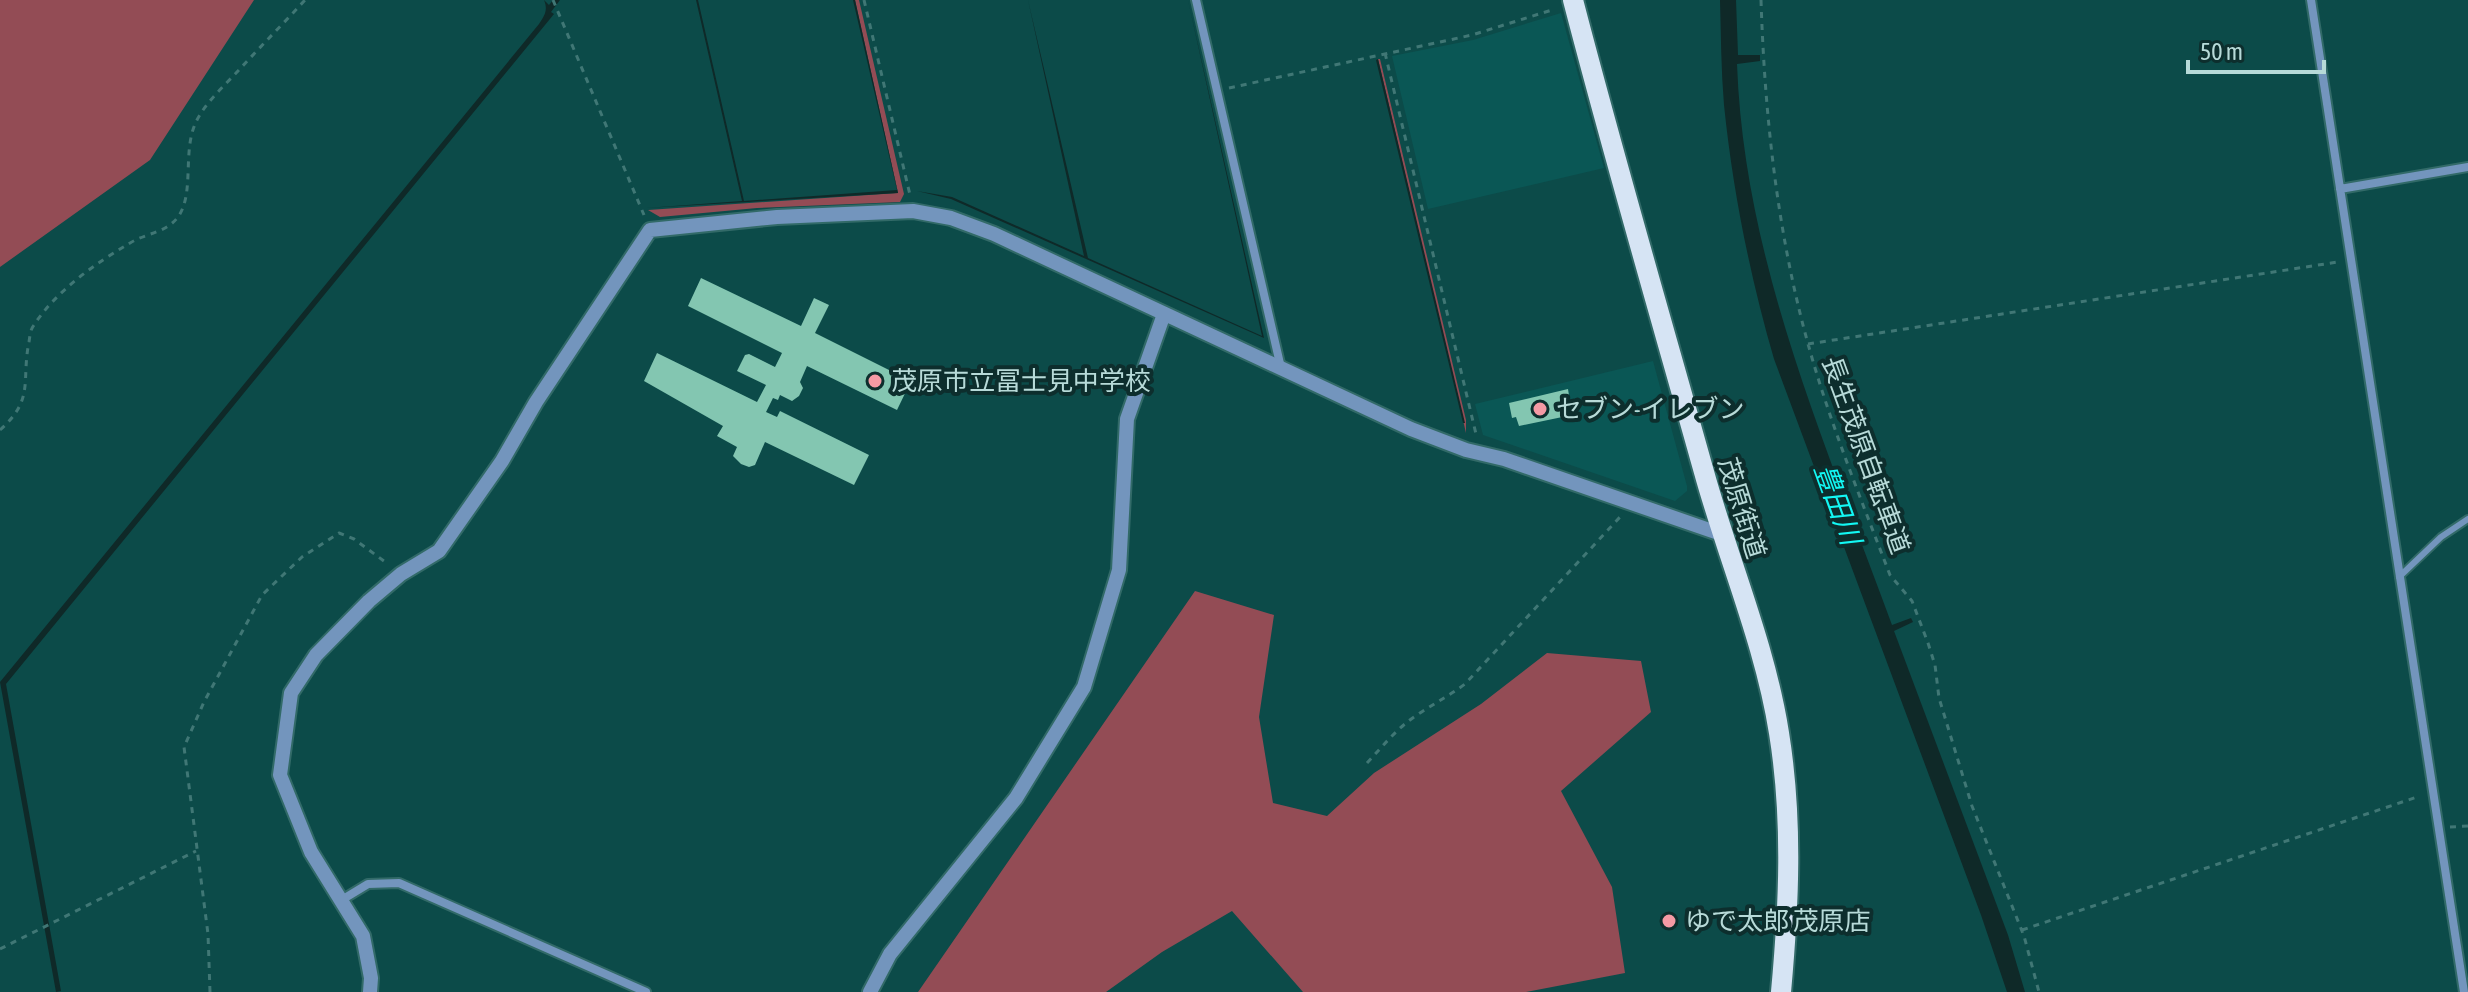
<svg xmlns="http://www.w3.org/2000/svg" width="2468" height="992" font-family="'Asap Condensed','Noto Sans JP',sans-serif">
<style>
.built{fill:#0a5755}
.green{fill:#934c55}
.water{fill:#0f2928}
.building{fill:#83c6b1}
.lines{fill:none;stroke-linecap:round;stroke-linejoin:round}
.service-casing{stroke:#326a68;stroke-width:10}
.minor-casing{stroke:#326a68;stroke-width:12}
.tertiary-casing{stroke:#326a68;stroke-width:18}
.primary-casing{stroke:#326a68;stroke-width:24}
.path{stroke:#407775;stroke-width:3;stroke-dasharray:6 6;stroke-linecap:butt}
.service{stroke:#7395bd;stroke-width:6}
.minor{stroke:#7395bd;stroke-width:8}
.tertiary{stroke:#7395bd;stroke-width:14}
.primary{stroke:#d6e4f4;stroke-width:20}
.poi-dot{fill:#f49aa4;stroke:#0d2e2d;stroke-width:3}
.labels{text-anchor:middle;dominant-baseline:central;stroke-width:8;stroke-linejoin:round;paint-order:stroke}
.poi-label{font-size:26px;fill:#b7dad8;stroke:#0d2e2d;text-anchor:start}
.street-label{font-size:26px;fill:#b7dad8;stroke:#0d2e2d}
.water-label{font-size:28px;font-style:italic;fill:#13f8f4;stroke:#0d2e2d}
</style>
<rect width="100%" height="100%" fill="#0c4b49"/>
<path class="built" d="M1561,13L1604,168L1428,209L1392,56L1473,40Z
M1653,361L1687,486V491L1675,501L1483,435L1475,404Z"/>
<path class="green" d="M0,0H254L150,160L0,267Z
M855,0H859L904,194L900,202L757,208L660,217L648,210L898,193Z
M1378,59H1380L1466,420V433Z
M1195,591L1274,615L1259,717L1273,803L1327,816L1374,773L1481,704L1547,653L1641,661L1651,712L1561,791L1612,887L1625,973L1526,992H1303L1232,911L1162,952L1106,992H918Z"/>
<path class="water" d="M544,0L549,5L553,0H560L551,12L554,14L6,684L61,991L56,992L0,682L539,24C545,15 548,10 544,0Z
M696,0H698L744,201L897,190L853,0H855L898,193L646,208L742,201Z
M1028,0L1088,258L1262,336L1188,0L1264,338L951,199L917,191L952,197L1084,256Z
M1720,0H1736L1738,55H1760V61L1737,64C1744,261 1825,442 1892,625L1911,618L1913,622L1894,631L2008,935L2025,992H2007L1981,915L1774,359C1750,276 1733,192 1724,105C1721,70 1721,35 1720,0Z
M1378,59L1465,423H1463L1376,60Z"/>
<path class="building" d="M701,278L801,326L814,298L829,305L815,333L911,381L897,410L807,366L800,382L803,388L799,396L792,401L780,395L778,400L773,398L766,412L777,417L780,411L869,455L854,485L765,442L755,465L749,467L741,464L733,456L737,447L717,436L723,426L644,381L657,353L757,402L766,385L737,371L745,355L749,354L775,367L782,353L688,306Z
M1568,389L1572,415L1519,426L1516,417L1512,418L1509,403Z"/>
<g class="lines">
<defs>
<path id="service" d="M2399,577L2441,537L2468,519"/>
<path id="minor" d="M1196,0L1281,368
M2311,0L2464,992
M2340,189L2468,167
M340,901L368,884L399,883L646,992"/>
<path id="tertiary" d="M370,992L371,978L363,936L311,852L280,775L291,693L316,655L369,601L401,574L439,551L502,461L536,402L650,230L777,217L913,211L951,218L994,234L1411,429L1466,450L1504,459L1721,534
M870,992L890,954L1016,798L1084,687L1119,570L1127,419L1164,314"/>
<path id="primary" d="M1573,0C1614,158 1660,315 1704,472C1728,559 1765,644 1779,733C1793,820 1789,905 1781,992"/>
</defs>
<use href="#service" class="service-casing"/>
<use href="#minor" class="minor-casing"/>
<use href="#tertiary" class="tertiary-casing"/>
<use href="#primary" class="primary-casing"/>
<path class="path" d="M553,0L644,215
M864,0L910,195
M1761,0C1765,124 1779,249 1815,368C1836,438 1864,507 1890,575L1912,601L1928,643L1935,665L1939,698L1972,806L2024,936L2039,992
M1385,53L1476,434
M1229,88L1472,35L1555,9
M1808,344L2338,262
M0,430C35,399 21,381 29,342C30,336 30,330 34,325C56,291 96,263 130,243C146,233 166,233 178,217C195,193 182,151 196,122C205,103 224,86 238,71C260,47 283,24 305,0
M1367,763C1383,746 1397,728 1417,715C1433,704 1449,696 1465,684L1620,517
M2450,827L2468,826
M2022,930L2420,796
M0,949L196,851
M210,992L208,934L184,747L204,702L262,595L302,557L339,533L354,539L388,564"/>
<use href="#service" class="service"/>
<use href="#minor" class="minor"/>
<use href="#tertiary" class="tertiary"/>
<use href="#primary" class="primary"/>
</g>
<g class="poi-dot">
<circle cx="875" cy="381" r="8"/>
<circle cx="1540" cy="409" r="8"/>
<circle cx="1669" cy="921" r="8"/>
</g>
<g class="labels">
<g class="poi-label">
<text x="891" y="381">茂原市立冨士見中学校</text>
<text x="1556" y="409">セブン-イレブン</text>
<text x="1685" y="921">ゆで太郎 茂原店</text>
</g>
<g class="street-label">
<text transform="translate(1866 455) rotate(70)">長生茂原自転車道</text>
<text transform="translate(1742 508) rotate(73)">茂原街道</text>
</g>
<g class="water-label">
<text transform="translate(1838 504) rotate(70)">豊田川</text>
</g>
</g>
<path d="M2188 60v12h136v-12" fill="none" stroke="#b7dad8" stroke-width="4"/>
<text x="2200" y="60" font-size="24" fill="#b7dad8" stroke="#0d2e2d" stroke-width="6" paint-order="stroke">50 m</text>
</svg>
